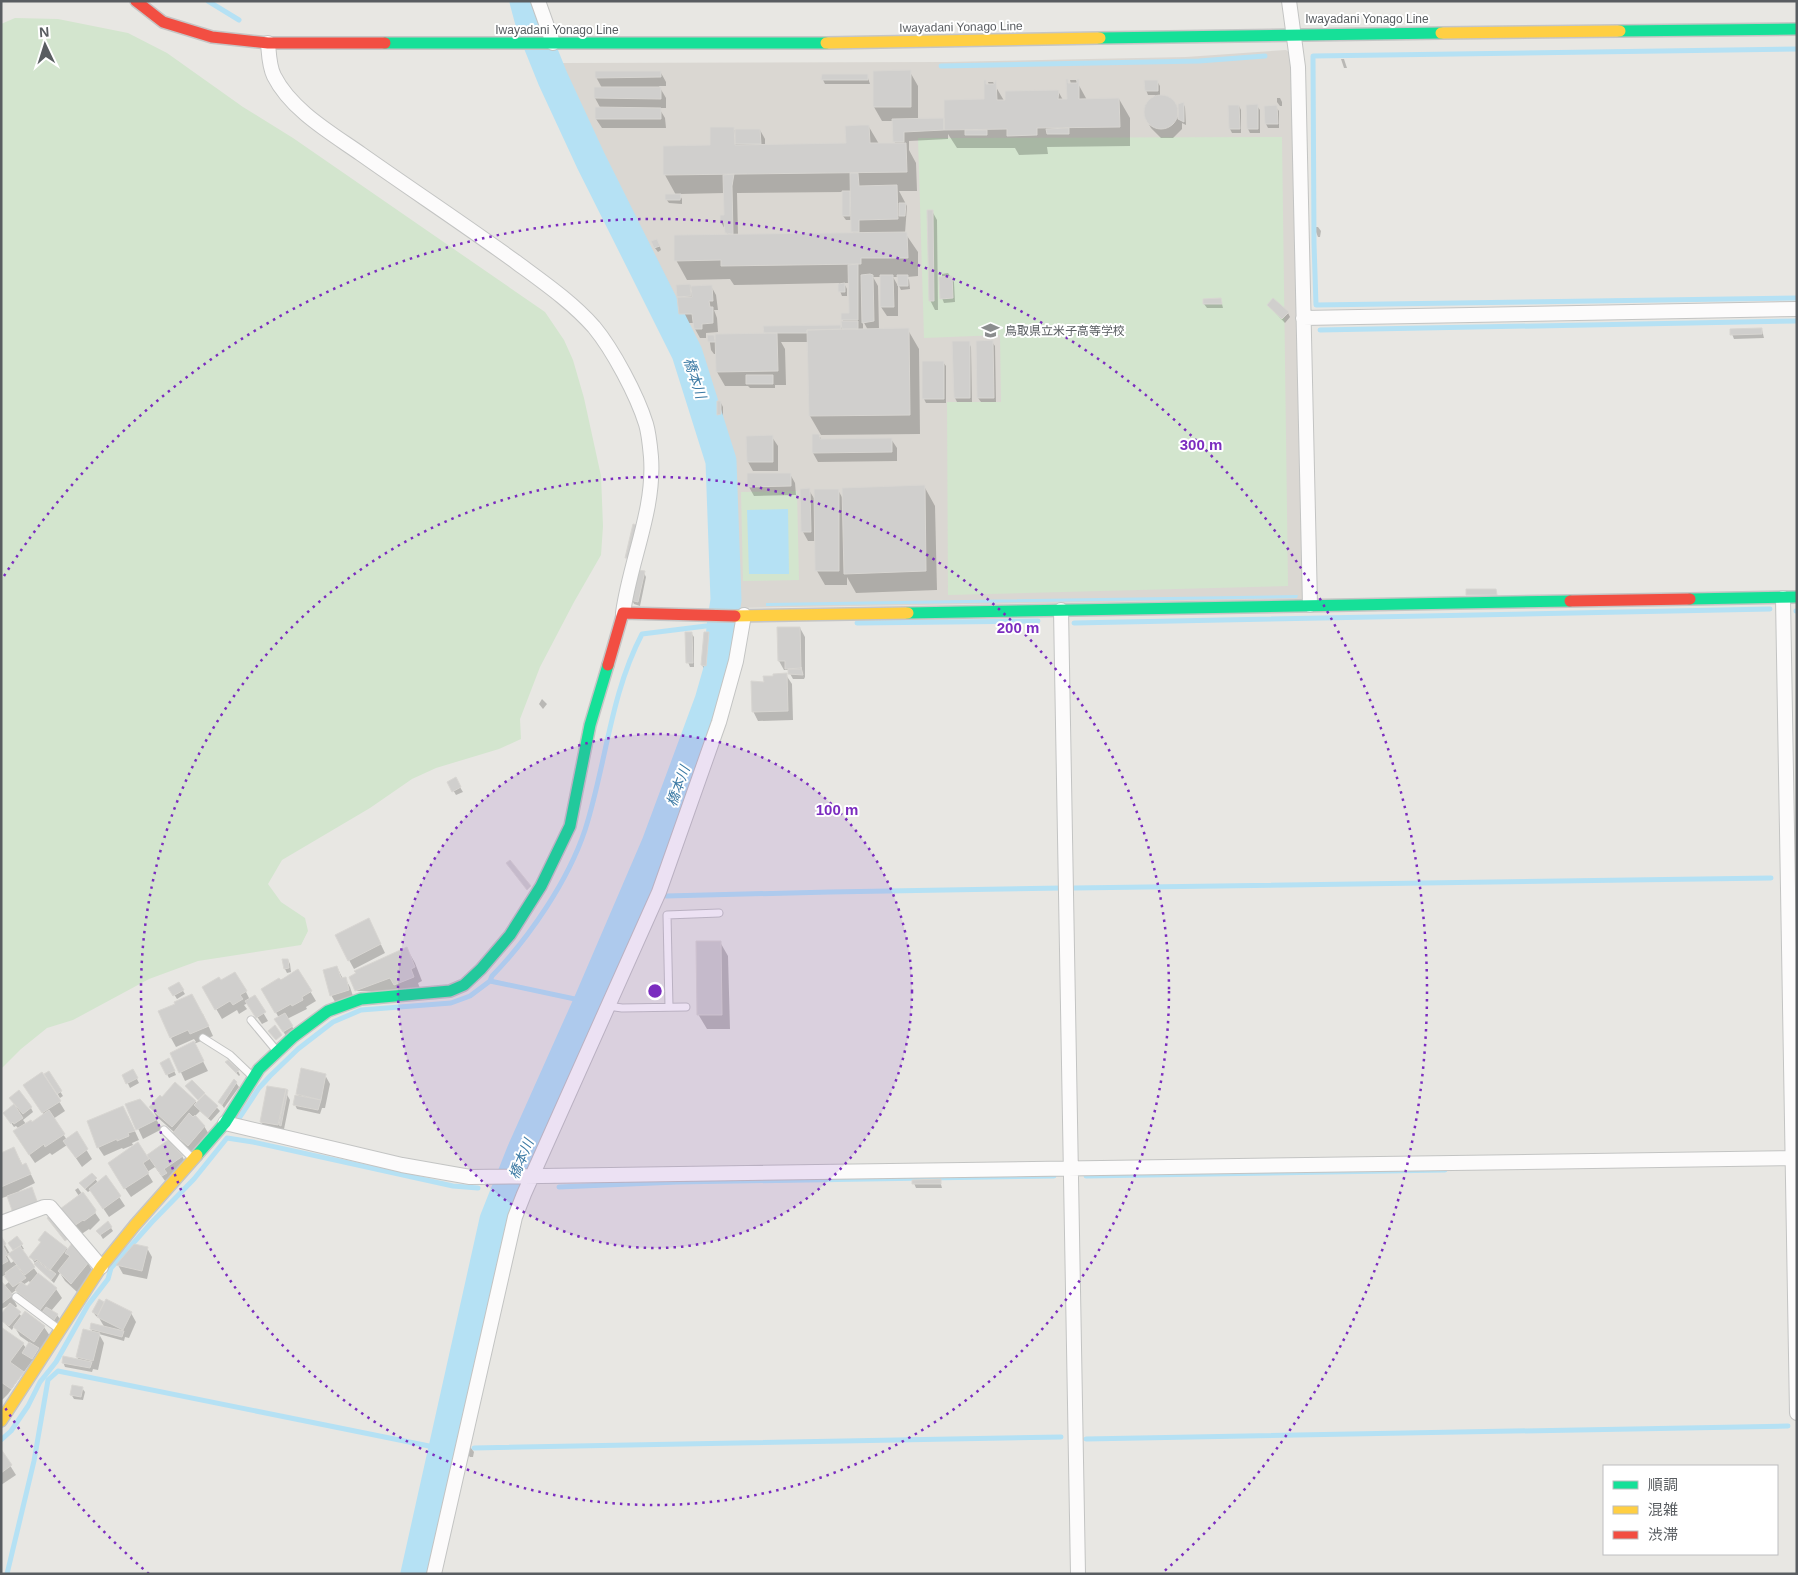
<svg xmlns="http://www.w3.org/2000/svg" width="1798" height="1575" font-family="Arial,'Noto Sans JP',sans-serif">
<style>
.education{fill:#dad7d2}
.green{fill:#d3e5ce}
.water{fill:#b5e1f4}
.shadow{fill:#0003;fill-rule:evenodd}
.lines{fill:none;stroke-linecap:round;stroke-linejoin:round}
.stream{stroke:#b5e1f4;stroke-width:5}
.river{stroke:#b5e1f4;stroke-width:31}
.building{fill:#d0cfcd;stroke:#d8d6d2}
.lane-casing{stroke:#c3c4c3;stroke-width:9}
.street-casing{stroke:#c3c4c3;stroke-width:16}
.fast-casing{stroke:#c5c5c5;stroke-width:14}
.slow-casing{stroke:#c5c5c5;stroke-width:14}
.jam-casing{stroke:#c5c5c5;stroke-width:14}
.lane{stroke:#fcfbfb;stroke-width:7}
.street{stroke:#fcfbfb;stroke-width:14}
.fast{stroke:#16e098;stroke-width:11}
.slow{stroke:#ffcf43;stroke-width:11}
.jam{stroke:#f24e42;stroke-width:11}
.ring{fill:none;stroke:#7b2cbf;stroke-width:2.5;stroke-dasharray:2.5 5}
.labels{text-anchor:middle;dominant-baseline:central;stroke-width:4;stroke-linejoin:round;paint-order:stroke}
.street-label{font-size:12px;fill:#595d61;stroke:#fff}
.poi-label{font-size:12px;fill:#595d61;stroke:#fff;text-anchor:start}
.water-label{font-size:14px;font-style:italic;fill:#3c7aa4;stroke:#fff}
.centre{fill:#7b2cbf;stroke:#fff;stroke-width:2.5}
.ring-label{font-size:15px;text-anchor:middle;font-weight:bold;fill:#7b2cbf;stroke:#fff;stroke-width:4;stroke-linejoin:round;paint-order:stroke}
</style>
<rect width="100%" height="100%" fill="#e8e7e3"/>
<path class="education" d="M1286,50L1292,54L1305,595L1302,599L732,608L731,471L703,381L692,352L673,310L595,151L552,69L561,63L947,62L1186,57Z"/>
<path class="green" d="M15,18L58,19L128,33L167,53L243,107L293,138L545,312L564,340L573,360L584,398L601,476L603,526L601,555L574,602L540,667L520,719L521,739L499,749L436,768L412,779L370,808L282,860L268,884L281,902L305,918L308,931L301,945L198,961L149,979L73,1020L47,1028L21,1049L1,1069V24Z
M1282,137L1288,586L948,595L947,402H1001L1000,335L924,338L918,138Z
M797,491L799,580L743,581L741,492Z"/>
<path class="water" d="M788,509L789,574H749L747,510Z
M1298,595L1297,598L766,606V603Z"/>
<path class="shadow" d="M1341,59H1344L1347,68H1344Z
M910,72L918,86V120H943L985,100L989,85L988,82H993L1006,104L1058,91L1063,100H1068L1071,84L1070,80H1076L1087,100L1119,99L1130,118V146L1047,147L1048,154L1019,155L1015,148H957L948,134V139L909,141V150L916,163L917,191H899L907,206L905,233L918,252V276L907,277L909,280L910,289L901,290L899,286V277H893L898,286V316H887L881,307V277H873L878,286L879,330H908L919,349L920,434L821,435L810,416L809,342H781L785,349L786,385H775V388H750L748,386H725L717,372V354H714L711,350L709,336H713L717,342L766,335L765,333L841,326L843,330V320L850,314V283H844L847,289V296H842L840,291L839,283L734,285L730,279L687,280L676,260L728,235L721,222L726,216L725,193L679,194L682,199V204L669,203L666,199L676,195L665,175L711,146L733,129L734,130H760L765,139V146L847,145L869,127L879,144H895L893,121H882L874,107ZM843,192V216L846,220H852L853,234L738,235L737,193ZM863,321L868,330H863Z
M661,73L666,82V86H659L666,98V108H659L665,118L666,128H602L596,119V109H601L595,98V88H602L596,77Z
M867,75L870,84H825L823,80Z
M1157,81L1160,86V97H1167L1176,105L1179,111L1183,103L1185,107L1186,125L1182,123V129L1173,138H1161L1151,128L1146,119L1145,106L1156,95H1148L1146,90Z
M1277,98H1280L1282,102V106H1280L1277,102Z
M1239,106L1241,110V133H1232L1230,129Z
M1257,106L1260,110V133H1250L1248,129Z
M1265,107H1276L1279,111V128H1268L1266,124Z
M932,211L937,220L938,310H935L930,300Z
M1316,227H1318L1321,231L1320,237H1318L1316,232Z
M659,244L661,250L658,252L655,248Z
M948,273L954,282L955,302L944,303L942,298V274Z
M690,285L691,287L711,286L716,295L718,310H714L717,318L718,332L706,333V338H700L695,329L694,323H685L680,314L678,296Z
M1221,300L1223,308H1207L1204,304Z
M1268,305L1288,313L1290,317L1285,323Z
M1762,330L1764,338L1734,339L1732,334Z
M992,342L995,346L996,402H981L978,398Z
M969,343L971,347L972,402H957L955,398Z
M943,362L946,366V403H926L924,399Z
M721,403L723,407V418H720L718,414Z
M819,435L822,441L891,439L897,448V461L818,462L813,453Z
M772,437L778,446V471H753L748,462Z
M790,474L795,483L796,495L754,496L749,487Z
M924,486L935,506L937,590L856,593L847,577V585H825L817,571L816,541H808L803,532L809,490L815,500L838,490L843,499Z
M644,573L646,577L640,606L634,604L632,600Z
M800,628L805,637V677L804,679H793L788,670H784L779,661Z
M691,633L694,637V667H690L688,662Z
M709,634L711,638L708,669H704L702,665Z
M786,675L792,684L793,720L758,721L753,711L765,683Z
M542,699L547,704L543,709L539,704Z
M455,779L463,792L456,795L449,783Z
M373,928L385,953L354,969L349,960Z
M720,942L728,956L730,1029H707L698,1014Z
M407,949L415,963L422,981L418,983L421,991H356L350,978Z
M288,960L290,964L291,972L287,973L285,969Z
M337,967L343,979L345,978L350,987L354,999L337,1005L331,995Z
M298,971L316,1001L306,1007L307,1009L287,1019L295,1031L286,1036L276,1020L279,1018L263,989Z
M221,982L246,992L250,1000L254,997L268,1021L262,1024L248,1003L244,1005L247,1009L239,1014L237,1010L222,1019L204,988Z
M178,983L185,994L177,999L170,988Z
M203,1014L213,1036L194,1044L208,1071L185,1081L172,1053L196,1042L194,1039L176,1047L171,1038Z
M226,1062L238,1071L240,1075L239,1076Z
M171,1064L176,1075L169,1078L167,1074Z
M133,1071L139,1083L130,1088L124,1075Z
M49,1073L63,1096L60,1098L46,1074Z
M42,1074L65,1111L53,1119L67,1140L76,1133L92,1159L82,1167L67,1145L52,1155L50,1153L35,1163L20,1141L19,1129L16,1126L14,1127L4,1113L15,1104L31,1108L33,1112L23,1120L26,1124L32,1123L44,1115L30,1094Z
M325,1075L330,1084L325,1108H322L320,1114L297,1109L295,1105L299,1097L297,1094Z
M192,1081L220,1111L211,1121L200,1111L194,1117L204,1126L210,1136L194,1154L180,1142L175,1133L156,1116L151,1107L163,1098L195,1101L197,1104L200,1101L187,1086Z
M236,1083L239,1087L224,1108L220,1102Z
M285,1091L290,1100L283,1134L267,1131L261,1122Z
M127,1105L156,1119L162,1129L143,1139Z
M128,1116L139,1140L132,1143L133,1145L123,1149L122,1148L104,1156L98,1147Z
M168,1142L182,1156L187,1165L168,1185L155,1167L147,1172L153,1182L131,1197L114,1172L146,1157Z
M1,1155L19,1158L23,1166L26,1164L35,1183L19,1191L20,1192L31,1188L43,1214L8,1196L2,1198Z
M92,1174L98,1183L106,1177L125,1206L109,1217L91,1190L88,1192L83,1187Z
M913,1181H940L942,1188H916Z
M78,1188L100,1220L90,1230L89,1229L80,1235L62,1209L79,1196L75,1190Z
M108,1223L113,1231L103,1239L98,1231Z
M45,1233L88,1263L93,1272L77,1292L65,1281L60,1273L54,1283L38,1268L31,1257L41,1243L40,1240Z
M1,1238L10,1254L14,1251L9,1243L17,1238L24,1249L21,1250L38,1274L56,1289L62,1298L51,1311L57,1315L60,1319L57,1323L22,1299L16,1290L11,1294L17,1306L15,1309L22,1317L44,1327L50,1336L8,1394L1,1401V1330L23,1344L26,1348L30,1343L20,1336L14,1326L12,1330L1,1320L10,1305L1,1309V1284L4,1286L9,1282L5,1275L1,1277ZM10,1254L14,1261L11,1263L7,1256ZM29,1281L31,1284L27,1288L23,1285Z
M147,1248L152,1257L147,1279L123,1274L118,1265Z
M103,1303L105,1305L131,1313L136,1322L129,1338L125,1337L124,1341L99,1334L104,1343L98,1370L93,1369L92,1372L65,1367L63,1362L79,1361L77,1357L93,1333L91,1329L105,1328L99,1318L96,1316L93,1312Z
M82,1388L85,1392L83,1400L74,1399L71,1394Z
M468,1447L471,1448L474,1452L473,1457H470L467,1453Z
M1,1451L16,1475L1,1485Z"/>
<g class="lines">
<path class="stream" d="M208,1L239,20
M1797,49L1313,56L1314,243L1316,305L1797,298
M941,66L1199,61L1265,56
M1320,330L1797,321
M1796,611H1797
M857,623L1038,621
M1074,623L1770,609
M1074,888L1771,878
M666,896L830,892L1062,888
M490,981L589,1002
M238,1120L259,1088L270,1076L298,1049L333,1022L361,1010L451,1003L470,996L490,981L492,976C529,938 568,881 585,830C606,765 610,695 642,634L706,626
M1086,1176L1445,1170
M559,1187L677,1182L1054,1176
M1086,1439L1788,1426
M1,1440L11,1431L28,1406L40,1382L56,1362L88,1305L108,1279L111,1268L152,1222L194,1179L227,1138L253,1142L453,1186L478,1188
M474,1448L1061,1437
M7,1574L34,1461L48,1380L58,1371L429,1446"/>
<path class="river" d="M416,1574L495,1220L522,1152L589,1002L657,844L710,701L720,666L722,626L726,600L721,461L687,353L591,161L553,79L532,27L525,1"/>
</g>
<path class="building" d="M911,70V107H873V71Z
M595,71H661V77L595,78Z
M822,74H868V80H821Z
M1066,79H1068V83H1077V79H1079V99L1119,98L1120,127L1037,128V135L1007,136V129L944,130V100L984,99V80H986V84H994L996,80L997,100H1005V91L1059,90L1058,99H1067Z
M1144,80H1158V91H1145Z
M594,87H661V99L594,98Z
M1144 112a17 17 0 1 1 34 0a17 17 0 1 1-34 0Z
M1184,102V122L1178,119V104Z
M1258,104V129H1247L1246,105Z
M1228,105H1239L1240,129H1229Z
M1277,105L1278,124H1265L1264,106Z
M595,107L661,108V119H595Z
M944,118V130L904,132V142H893L892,119Z
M861,125H869L870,143H906L907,172L663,175V146L710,145V127H734L735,145L846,143L845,126Z
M1069,128V134H1047L1046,129Z
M735,129H760L761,144H735Z
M965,130H987V135H965Z
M850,173H858L859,186L897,185L898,219L859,220V232H851Z
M734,174L732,186L733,234L725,233L724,222L720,223V215H724L723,175Z
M842,191H850V216H842Z
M665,194H681L680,200H665Z
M899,203H906L905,216H899Z
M927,210H933L934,301H929Z
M907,232L908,258H861V264L721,266V260L674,261V235Z
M657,239L660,246L654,248L651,241Z
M858,264V320H841V313H849L848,265Z
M870,274L873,275L874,321L862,323L861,275Z
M880,275H893L894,307H880Z
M897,275H908V286H898Z
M952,276L953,298L940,299L939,277Z
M845,283V292H838V284Z
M690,284L691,296L677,297L676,285Z
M712,285L713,301H709L710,307H713V323L702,324V329H694L692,314H679L677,297H692L691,286Z
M1221,298L1222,304H1203V299Z
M1273,298L1289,312L1282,319L1267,305Z
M841,321H858V329H842Z
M841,325V329L807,330V333H764L763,326Z
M909,328L910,415L809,416L807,330Z
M1762,328V334L1730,335V329Z
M777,333L778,371L716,372L715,334Z
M707,335H714L715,342H708Z
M993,340L994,398H977L976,341Z
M952,341H970V398H954Z
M922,361H944V399H922Z
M746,375H773V384H746Z
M717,401H721V414L717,415Z
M812,434H819L820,439L892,438V452L812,453Z
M773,435V462H747L746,436Z
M747,473H791V486L747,487Z
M925,485L926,571L844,574L842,488Z
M810,488L811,532H801L800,489Z
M814,489H839V571H815Z
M633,524L637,525L630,558H625Z
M638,570L645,571L638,602L630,600Z
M1466,589H1496L1497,595H1466Z
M777,627H800L801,668L785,669V661H778Z
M685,632H692L693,663H686Z
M704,632H709L706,666L701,665Z
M801,667L803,675L788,674V669H801Z
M787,673L788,711L752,712L751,681L764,682L763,676H773V674Z
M456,777L461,787L452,792L447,782Z
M510,860L531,886L527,890L506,863Z
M369,918L381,944L348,961L335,935Z
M696,941H721L722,1015H697Z
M407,947L415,967L411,969L414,977L394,985L390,978L355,991L349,977L356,973L354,971Z
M282,959H288L289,968L284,969Z
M337,966L341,978L346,977L349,990L330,996L323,970Z
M298,969L312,991L302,997L303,1000L292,1006L291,1004L275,1013L261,989L279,978L281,980Z
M235,972L247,991L240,995L243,999L233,1005L230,1001L215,1010L202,987L219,977L221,980Z
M179,982L184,990L173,996L168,988Z
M192,994L209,1026L190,1034L188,1030L170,1038L158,1011L175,1004L174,1002Z
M255,995L266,1012L256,1018L245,1001Z
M285,1013L293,1026L283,1032L274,1019Z
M275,1025L282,1035L276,1040L268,1031Z
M194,1041L204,1061L179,1073L170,1053Z
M169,1058L175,1071L166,1075L160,1063Z
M228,1060L239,1070L236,1073L225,1062Z
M301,1068L326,1074L321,1100L296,1094Z
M133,1069L138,1078L126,1084L122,1075Z
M49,1071L62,1091L57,1094L44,1074Z
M42,1072L61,1101L42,1113L23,1085Z
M234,1079L237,1082L222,1105L218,1102Z
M192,1080L205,1093L198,1100L185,1086Z
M175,1082L196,1101L172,1127L149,1107L160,1095L162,1097Z
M267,1086L286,1089L278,1125L260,1122Z
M286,1089L288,1090L281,1126L279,1125Z
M19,1090L32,1107L23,1114L9,1098Z
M205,1094L218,1106L208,1118L194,1105Z
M295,1095L321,1100L318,1110L293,1105Z
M140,1099L158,1119L136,1130L125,1104Z
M14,1104L23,1118L14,1124L13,1122L11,1124L3,1113Z
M123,1106L135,1131L128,1133L129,1136L117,1141V1139L97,1148L87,1121Z
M49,1110L65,1134L45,1147L44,1144L29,1155L13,1131L31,1120L32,1122Z
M189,1113L193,1117L195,1115L205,1126L188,1146L173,1133Z
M77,1131L88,1149L76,1158L63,1141Z
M168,1140L183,1156L164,1169L167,1173L162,1176L147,1155Z
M138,1142L149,1159L143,1163L149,1173L124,1189L108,1163Z
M14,1147L22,1165L26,1163L31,1174L1,1187V1153Z
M92,1173L97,1178L85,1189L79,1183Z
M106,1175L121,1196L103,1209L89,1189Z
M941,1179V1184H912V1180Z
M32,1187L38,1204L13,1213L7,1196Z
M83,1192L96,1210L95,1213L84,1221L83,1220L74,1226L60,1209Z
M51,1215L69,1238L65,1241L47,1218Z
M108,1221L112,1227L100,1235L96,1231Z
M45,1231L67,1248L50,1270L36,1259L35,1261L29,1257L41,1242L38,1240Z
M1,1236L6,1244L3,1246L8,1255L5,1256L8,1261L1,1265Z
M17,1236L23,1244L13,1250L8,1243Z
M72,1243L89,1262L71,1284L58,1271L70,1256L65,1253Z
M134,1244L148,1247L142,1271L116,1265Z
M20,1246L35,1267L25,1275L8,1254Z
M37,1261L50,1271L51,1270L56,1274L51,1280L34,1264Z
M16,1265L26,1278L13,1287L4,1276L6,1275L5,1273Z
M38,1273L57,1288L40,1310L15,1290L21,1282L27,1286Z
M1,1282H2L13,1295L1,1304Z
M99,1299L104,1302L98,1315L92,1312Z
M106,1299L132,1312L123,1330L97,1317Z
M10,1303L21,1312L9,1326L1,1320V1314Z
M46,1307L58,1314L54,1320L42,1312Z
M25,1311L45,1326L34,1342L13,1327Z
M91,1323L124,1331L122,1337L90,1329Z
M1,1327L24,1343L10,1362L24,1372L11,1389L1,1382Z
M83,1329L100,1333L93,1361L76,1357Z
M29,1342L39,1348L32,1359L22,1353Z
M63,1356L92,1362L90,1368L62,1363Z
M72,1385L83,1387L81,1397L70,1395Z
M1,1449L12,1465L1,1473Z"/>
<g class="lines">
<defs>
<path id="lane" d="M608,1006L622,1008L686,1007
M669,1007L667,915L719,913
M251,1020L276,1050
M203,1038L230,1055L252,1076
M164,1130L192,1158
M16,1297L60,1330"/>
<path id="street" d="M538,1L553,43
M1289,1L1298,67L1310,605
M268,43C269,54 269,66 274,76C291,110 331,133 361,154C412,190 465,225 516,262C543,282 572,302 594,327C613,350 637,395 646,424C649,434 650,446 651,457C655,510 630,561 623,613
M1303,318L1797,309
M1783,598L1797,1413
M1061,610L1078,1574
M225,1123L402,1165L470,1177L1797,1158
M1,1223L44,1207H50L101,1267
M434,1574L515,1217L524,1194L659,892L719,722L736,661L744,615"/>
<path id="fast" d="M1620,31L1797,29
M1100,38L1441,33
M385,43H826
M1690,599L1797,597
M908,613L1570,601
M197,1155L225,1123L259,1069L293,1037L328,1011L361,999L450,991L464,985L481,969L510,935L541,886L570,826L590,725L608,665"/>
<path id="slow" d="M1441,33L1620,31
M826,43L1100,38
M735,616L908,613
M1,1421L101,1267L135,1225L197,1155"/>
<path id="jam" d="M136,1L163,22L212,37L268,43H385
M1570,601L1690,599
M608,665L623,613L735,616"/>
</defs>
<use href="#lane" class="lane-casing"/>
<use href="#street" class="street-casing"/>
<use href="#fast" class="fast-casing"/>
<use href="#slow" class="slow-casing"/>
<use href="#jam" class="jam-casing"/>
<use href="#lane" class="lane"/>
<use href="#street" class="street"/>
<use href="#fast" class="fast"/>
<use href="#slow" class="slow"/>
<use href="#jam" class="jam"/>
</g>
<circle cx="655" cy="991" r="257" fill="#7b2cbf" fill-opacity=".12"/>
<g class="ring">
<circle cx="655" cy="991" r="257"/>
<circle cx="655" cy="991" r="514"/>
<path d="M149 1574A772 772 0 0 1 4 1406M4 576A772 772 0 1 1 1161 1574"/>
</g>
<defs>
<symbol id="school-bare" viewBox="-9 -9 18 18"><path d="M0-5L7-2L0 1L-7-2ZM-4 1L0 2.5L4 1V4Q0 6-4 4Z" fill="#8b8d8e" stroke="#fff" stroke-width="2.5" paint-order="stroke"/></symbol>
</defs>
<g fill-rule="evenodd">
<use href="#school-bare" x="978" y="318" width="25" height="25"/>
</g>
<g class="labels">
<g class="street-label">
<text x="1367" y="19">Iwayadani Yonago Line</text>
<text transform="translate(961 27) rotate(-1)">Iwayadani Yonago Line</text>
<text x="557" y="30">Iwayadani Yonago Line</text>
</g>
<g class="poi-label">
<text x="1005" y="331">鳥取県立米子高等学校</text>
</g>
<g class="water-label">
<text transform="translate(695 378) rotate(72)">橋本川</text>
<text transform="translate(678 786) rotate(-70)">橋本川</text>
<text transform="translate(521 1159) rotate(-67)">橋本川</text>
</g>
</g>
<circle cx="655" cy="991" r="8" class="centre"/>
<g class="ring-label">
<text x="1201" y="450">300 m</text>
<text x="1018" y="633">200 m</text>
<text x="837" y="815">100 m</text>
</g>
<rect width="1798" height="1575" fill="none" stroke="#595d61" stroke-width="5"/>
<rect x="1603" y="1465" width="175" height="90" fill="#ffffff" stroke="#bdbec0"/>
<rect x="1613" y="1481" width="25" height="8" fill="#16e098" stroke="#bdbec0"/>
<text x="1648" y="1490" font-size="15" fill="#595d61">順調</text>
<rect x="1613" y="1506" width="25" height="8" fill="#ffcf43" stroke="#bdbec0"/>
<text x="1648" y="1515" font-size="15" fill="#595d61">混雑</text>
<rect x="1613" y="1531" width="25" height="8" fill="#f24e42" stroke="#bdbec0"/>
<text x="1648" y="1540" font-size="15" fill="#595d61">渋滞</text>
<g transform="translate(45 45) rotate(356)" stroke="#ffffff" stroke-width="4" paint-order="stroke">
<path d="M0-4L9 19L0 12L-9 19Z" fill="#595d61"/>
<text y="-8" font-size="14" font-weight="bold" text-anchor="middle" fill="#595d61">N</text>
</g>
</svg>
